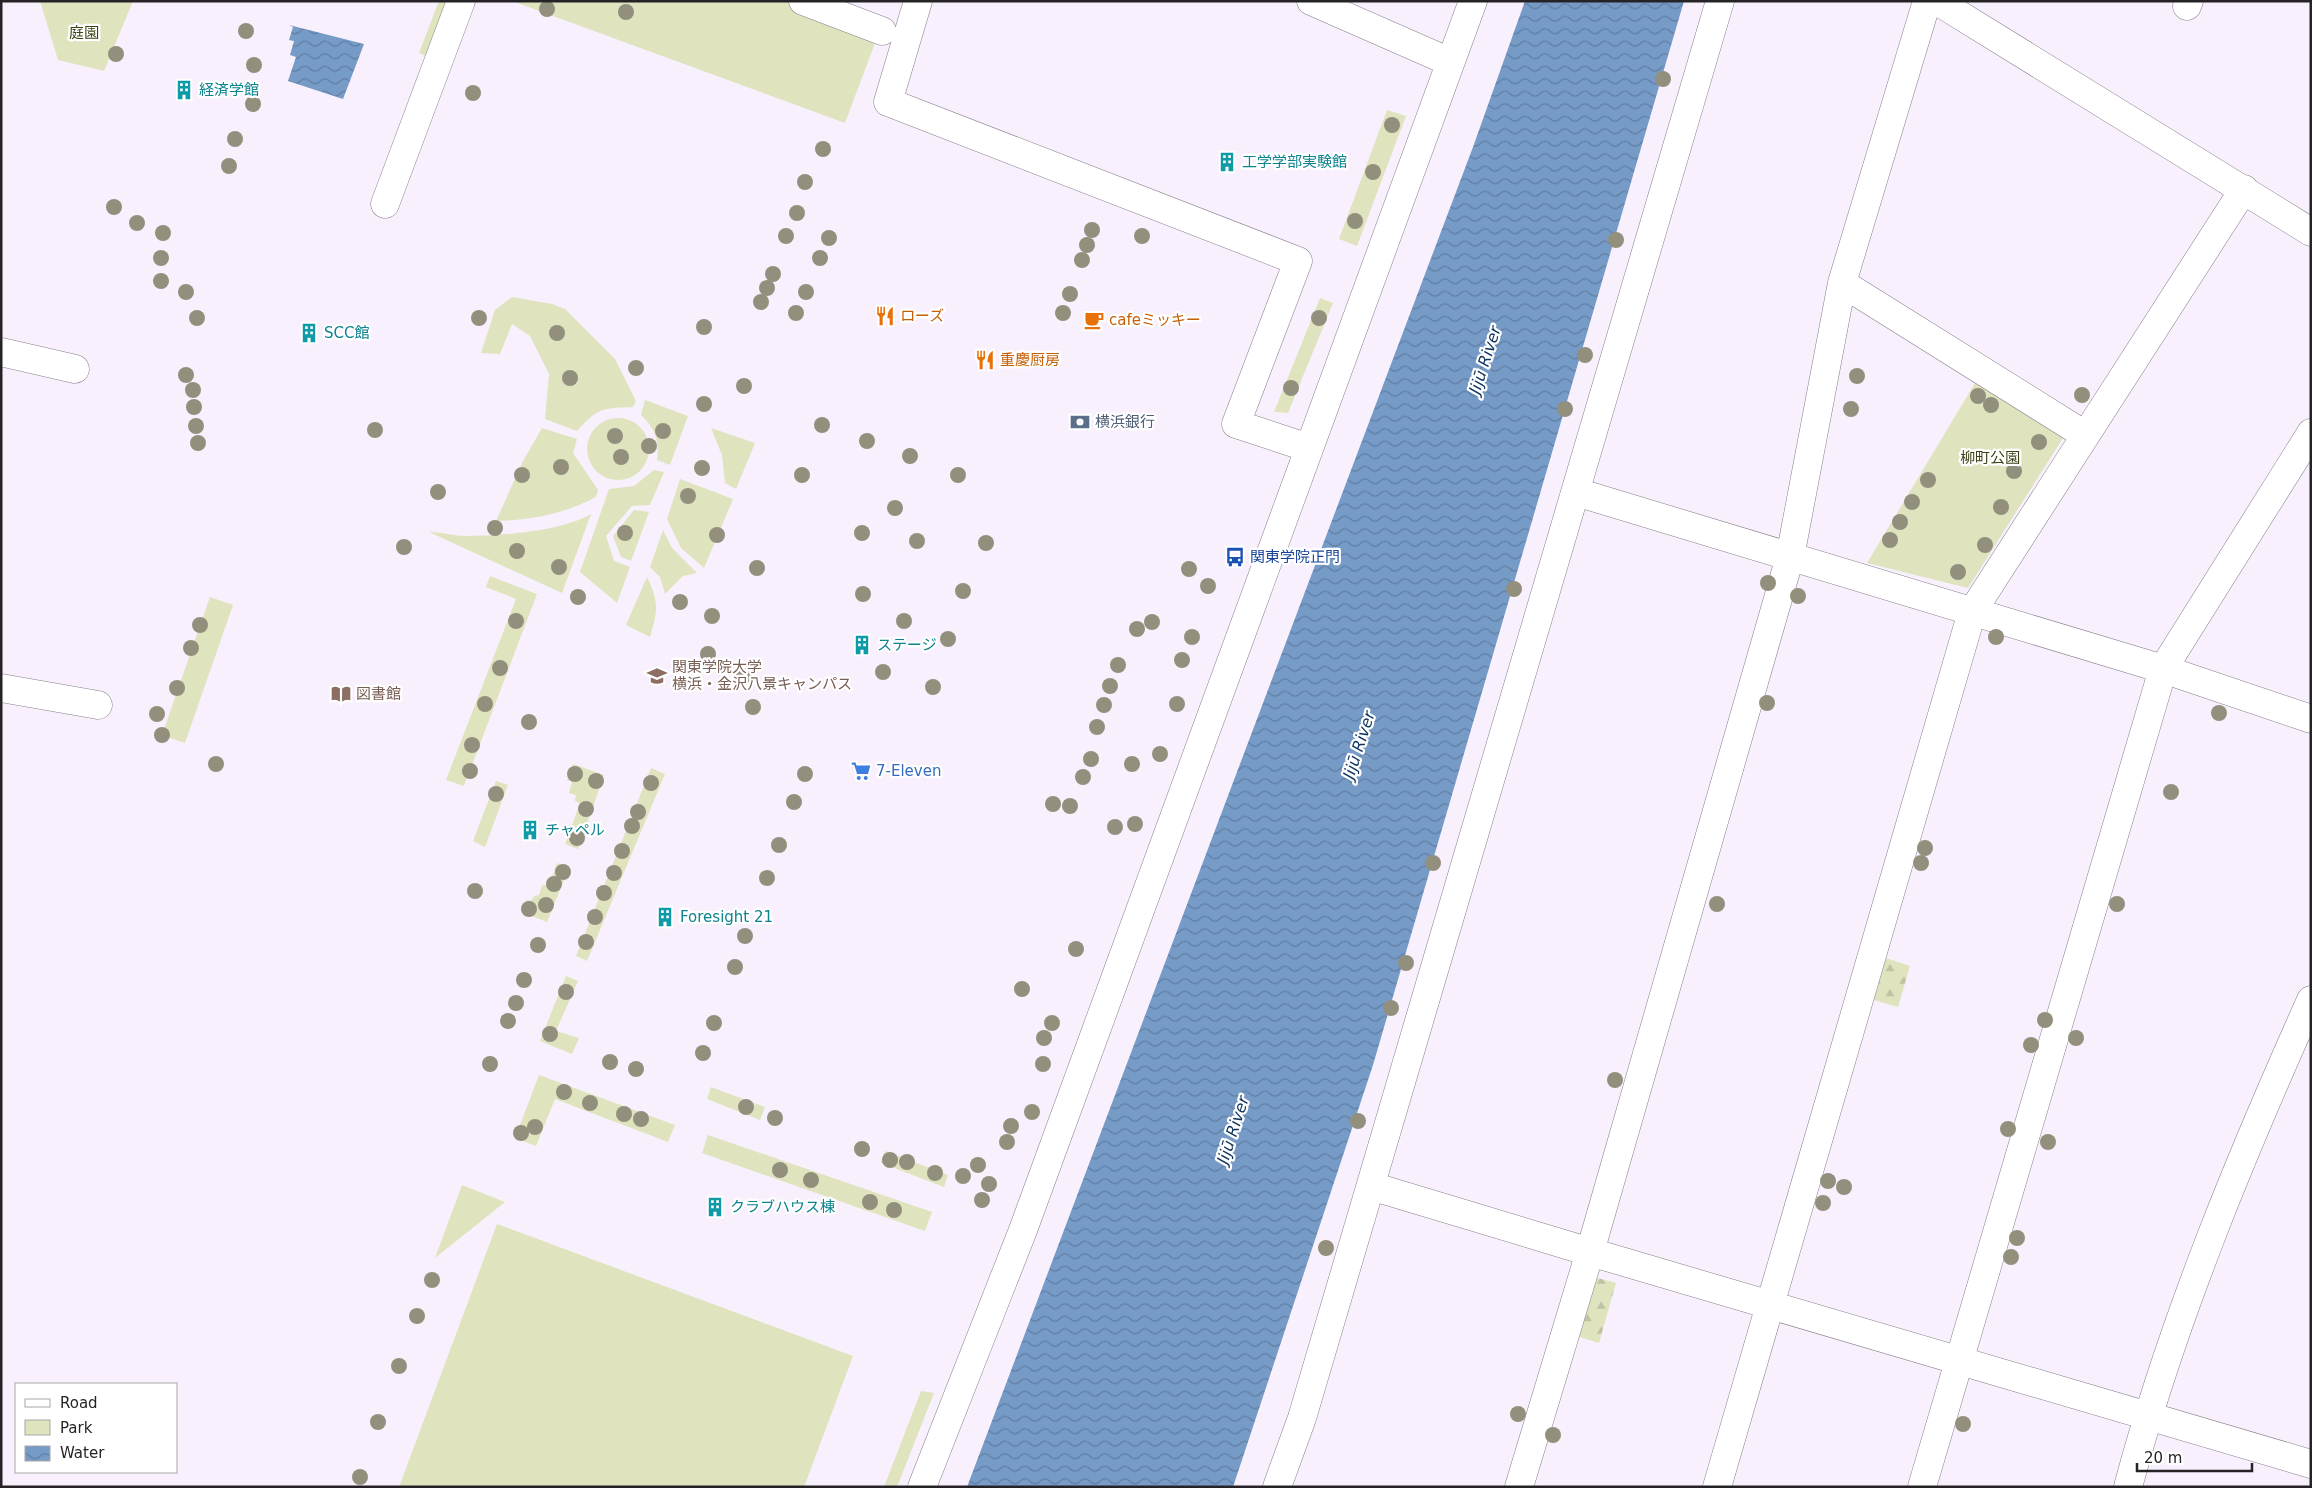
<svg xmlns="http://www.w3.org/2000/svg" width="2312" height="1488" font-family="'DejaVu Sans','Noto Sans JP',sans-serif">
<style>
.green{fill:#dfe3be}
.forest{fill:url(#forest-firs)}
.water{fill:url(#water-waves)}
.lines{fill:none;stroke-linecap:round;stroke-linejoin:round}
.minor-casing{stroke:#867e8a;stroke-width:29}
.minor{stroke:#fff;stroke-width:28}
.tree{fill:#92907d}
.labels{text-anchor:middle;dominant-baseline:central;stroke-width:4.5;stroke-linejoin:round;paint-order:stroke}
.park-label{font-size:15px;fill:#3d4114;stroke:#fff}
.culture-label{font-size:15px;fill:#0d838f;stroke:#fff;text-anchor:start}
.food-label{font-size:15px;fill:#c56008;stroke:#fff;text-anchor:start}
.service-label{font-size:15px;fill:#4e5e75;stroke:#fff;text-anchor:start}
.transit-label{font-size:15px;fill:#164399;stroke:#fff;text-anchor:start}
.education-label{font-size:15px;fill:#785e54;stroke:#fff;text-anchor:start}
.shop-label{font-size:15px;fill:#366cbe;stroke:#fff;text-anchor:start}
.water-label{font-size:16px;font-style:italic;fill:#0e345f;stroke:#fff}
</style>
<defs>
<pattern id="forest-firs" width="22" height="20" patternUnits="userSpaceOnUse" patternTransform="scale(1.25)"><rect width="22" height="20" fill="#dfe3be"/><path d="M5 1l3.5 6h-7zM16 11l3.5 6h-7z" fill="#bfc2a3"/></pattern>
<pattern id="water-waves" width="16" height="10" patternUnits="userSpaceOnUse" patternTransform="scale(1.25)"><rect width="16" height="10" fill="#769bc7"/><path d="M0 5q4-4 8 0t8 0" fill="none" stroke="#617ea2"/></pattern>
</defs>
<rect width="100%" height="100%" fill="#f9f0fd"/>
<path class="green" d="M40,1H133L104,71L58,60Z
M439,1H453L431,58L419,53Z
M512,1H787L878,35L845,123Z
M1387,110L1406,116L1357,246L1339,239Z
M512,297L552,304L565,309L615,359L636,401L633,407C603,408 597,408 577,431L545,419L549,374L530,336L512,324L500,354L481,353L495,310Z
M1320,298L1333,303L1288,413L1274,412Z
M1975,383L2063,438L1968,588L1867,563Z
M645,400L688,416L670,465L657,460C660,442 655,428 641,415Z
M587 449a31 31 0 1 1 62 0a31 31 0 1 1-62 0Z
M542,428L577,439L573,453L598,490L596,497C564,514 532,520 496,521L523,461Z
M711,428L755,443L736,489L725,483L722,455Z
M654,470L664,472L650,505L632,506L606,536L614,561L630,567L617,603L580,572L609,489L634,486Z
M680,479L733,499L704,568L681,548L667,519Z
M634,510L649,512L631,561L621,557L613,536Z
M591,514L562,593L429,532C442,532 454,536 467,536C500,536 563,531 591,514Z
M663,530L672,548L697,573L683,576L665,594L660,577L650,567Z
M490,576L537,594L464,786L446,780L516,599L486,587Z
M647,577C659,602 658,610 650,637L626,625Z
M210,597L233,605L185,743L162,735Z
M573,764L604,775L578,849L565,844L580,803L575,801L576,795L569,793L572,782L567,780Z
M651,768L665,774L587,961L576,956Z
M496,781L508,785L485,847L473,841Z
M557,863L569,868L547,922L522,912L527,900L531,901L534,896L539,895L542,885H549Z
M566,976L578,981L556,1031L579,1038L572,1054L540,1041Z
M539,1075L675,1125L668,1142L555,1099L536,1146L515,1138Z
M711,1087L765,1107L760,1120L707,1099Z
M708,1135L932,1212L925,1231L702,1153Z
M885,1151L948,1175L944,1187L881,1163Z
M462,1185L505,1202L435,1258Z
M497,1224L853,1356L804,1487H399Z
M921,1391L934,1393L897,1487H884Z"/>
<path class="forest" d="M1886,958L1910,966L1898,1007L1874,1000Z
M1594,1277L1616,1283L1599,1343L1577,1336Z"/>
<path class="water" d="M1525,1H1684L1373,1065L1233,1487H967L1473,147Z
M289,25L364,44L343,99L288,81L296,57L290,55L294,41L289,40L293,27Z"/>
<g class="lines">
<defs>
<path id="minor" d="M803,1L882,31
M918,1L888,102L1298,261L1236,424L1309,448
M1311,1L1450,62
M1937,1L2311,232
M2187,6L2189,1
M385,204L461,1
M1842,283L2085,435
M1,352L75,369
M1576,492L2163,669L2311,719
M1,688L98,705
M1371,1186L1590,1252L2311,1464
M922,1487L1023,1230L1473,1
M1277,1487L1302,1418L1720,1
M1519,1487L1590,1252L1790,557L1842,283L1927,1
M1717,1487L1972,612L2244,189
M1922,1487L2163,669L2311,433
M2128,1487C2172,1322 2241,1156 2311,1000"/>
</defs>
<use href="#minor" class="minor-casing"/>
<use href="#minor" class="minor"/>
</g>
<g class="tree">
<circle cx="547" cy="9" r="8"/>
<circle cx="626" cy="12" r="8"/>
<circle cx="246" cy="31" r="8"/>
<circle cx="116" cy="54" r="8"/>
<circle cx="254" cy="65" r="8"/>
<circle cx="1663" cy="79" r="8"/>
<circle cx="473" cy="93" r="8"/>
<circle cx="253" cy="104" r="8"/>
<circle cx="1392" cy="125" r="8"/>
<circle cx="235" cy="139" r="8"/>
<circle cx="823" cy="149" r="8"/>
<circle cx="229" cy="166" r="8"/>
<circle cx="1373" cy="172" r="8"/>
<circle cx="805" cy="182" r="8"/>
<circle cx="114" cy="207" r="8"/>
<circle cx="797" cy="213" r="8"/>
<circle cx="1355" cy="221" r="8"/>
<circle cx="137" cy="223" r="8"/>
<circle cx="1092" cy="230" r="8"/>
<circle cx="163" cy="233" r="8"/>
<circle cx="786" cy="236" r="8"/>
<circle cx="1142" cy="236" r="8"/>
<circle cx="829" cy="238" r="8"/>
<circle cx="1616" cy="240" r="8"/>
<circle cx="1087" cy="245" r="8"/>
<circle cx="161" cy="258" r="8"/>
<circle cx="820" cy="258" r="8"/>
<circle cx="1082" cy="260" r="8"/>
<circle cx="773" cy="274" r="8"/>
<circle cx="161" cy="281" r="8"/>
<circle cx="767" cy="288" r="8"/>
<circle cx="186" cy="292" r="8"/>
<circle cx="806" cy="292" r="8"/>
<circle cx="1070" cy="294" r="8"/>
<circle cx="761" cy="302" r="8"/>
<circle cx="796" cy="313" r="8"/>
<circle cx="1063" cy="313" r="8"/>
<circle cx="197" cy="318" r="8"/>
<circle cx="479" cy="318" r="8"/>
<circle cx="1319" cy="318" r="8"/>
<circle cx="704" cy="327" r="8"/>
<circle cx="557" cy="333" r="8"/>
<circle cx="1585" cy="355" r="8"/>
<circle cx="636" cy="368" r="8"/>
<circle cx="186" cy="375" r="8"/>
<circle cx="1857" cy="376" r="8"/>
<circle cx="570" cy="378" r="8"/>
<circle cx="744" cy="386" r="8"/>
<circle cx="1291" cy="388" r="8"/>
<circle cx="193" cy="390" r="8"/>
<circle cx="2082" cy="395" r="8"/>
<circle cx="1978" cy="396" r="8"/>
<circle cx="704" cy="404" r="8"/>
<circle cx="1991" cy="405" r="8"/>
<circle cx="194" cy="407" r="8"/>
<circle cx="1565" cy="409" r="8"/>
<circle cx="1851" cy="409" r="8"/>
<circle cx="822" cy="425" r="8"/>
<circle cx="196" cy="426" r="8"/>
<circle cx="375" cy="430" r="8"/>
<circle cx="663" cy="431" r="8"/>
<circle cx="615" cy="436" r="8"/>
<circle cx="867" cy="441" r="8"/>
<circle cx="2039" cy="442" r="8"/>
<circle cx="198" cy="443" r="8"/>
<circle cx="649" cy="446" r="8"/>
<circle cx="910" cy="456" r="8"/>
<circle cx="621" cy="457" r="8"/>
<circle cx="561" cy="467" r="8"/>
<circle cx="702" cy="468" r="8"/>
<circle cx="2014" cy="471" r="8"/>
<circle cx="522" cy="475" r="8"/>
<circle cx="802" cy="475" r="8"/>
<circle cx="958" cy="475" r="8"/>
<circle cx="1928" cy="480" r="8"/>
<circle cx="438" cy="492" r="8"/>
<circle cx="688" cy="496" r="8"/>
<circle cx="1912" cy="502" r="8"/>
<circle cx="2001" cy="507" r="8"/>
<circle cx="895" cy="508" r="8"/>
<circle cx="1900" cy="522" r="8"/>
<circle cx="495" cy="528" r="8"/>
<circle cx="625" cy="533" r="8"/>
<circle cx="862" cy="533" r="8"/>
<circle cx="717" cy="535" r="8"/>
<circle cx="1890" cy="540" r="8"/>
<circle cx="917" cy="541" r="8"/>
<circle cx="986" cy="543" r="8"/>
<circle cx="1985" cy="545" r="8"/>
<circle cx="404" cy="547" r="8"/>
<circle cx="517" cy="551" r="8"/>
<circle cx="559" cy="567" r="8"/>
<circle cx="757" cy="568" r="8"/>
<circle cx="1189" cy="569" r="8"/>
<circle cx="1958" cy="572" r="8"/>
<circle cx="1768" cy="583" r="8"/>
<circle cx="1208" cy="586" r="8"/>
<circle cx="1514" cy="589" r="8"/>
<circle cx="963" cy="591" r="8"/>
<circle cx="863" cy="594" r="8"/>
<circle cx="1798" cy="596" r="8"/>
<circle cx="578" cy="597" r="8"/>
<circle cx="680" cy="602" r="8"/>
<circle cx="712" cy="616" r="8"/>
<circle cx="516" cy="621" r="8"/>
<circle cx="904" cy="621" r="8"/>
<circle cx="1152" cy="622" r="8"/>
<circle cx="200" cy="625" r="8"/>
<circle cx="1137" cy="629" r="8"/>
<circle cx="1192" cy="637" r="8"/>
<circle cx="1996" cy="637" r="8"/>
<circle cx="948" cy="639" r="8"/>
<circle cx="191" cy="648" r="8"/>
<circle cx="708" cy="654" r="8"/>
<circle cx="1182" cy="660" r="8"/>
<circle cx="1118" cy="665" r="8"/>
<circle cx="500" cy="668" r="8"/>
<circle cx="883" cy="672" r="8"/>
<circle cx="744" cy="676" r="8"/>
<circle cx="1110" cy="686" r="8"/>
<circle cx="933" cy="687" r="8"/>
<circle cx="177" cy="688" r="8"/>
<circle cx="1767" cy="703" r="8"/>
<circle cx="485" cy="704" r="8"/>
<circle cx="1177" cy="704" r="8"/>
<circle cx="1104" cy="705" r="8"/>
<circle cx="753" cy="707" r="8"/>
<circle cx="2219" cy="713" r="8"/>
<circle cx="157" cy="714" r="8"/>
<circle cx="529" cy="722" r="8"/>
<circle cx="1097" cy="727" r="8"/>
<circle cx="162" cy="735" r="8"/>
<circle cx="472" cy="745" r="8"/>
<circle cx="1160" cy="754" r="8"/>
<circle cx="1091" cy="759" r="8"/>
<circle cx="216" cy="764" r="8"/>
<circle cx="1132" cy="764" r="8"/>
<circle cx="470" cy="771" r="8"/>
<circle cx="575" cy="774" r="8"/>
<circle cx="805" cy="774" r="8"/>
<circle cx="1083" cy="777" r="8"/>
<circle cx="596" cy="781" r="8"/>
<circle cx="651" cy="783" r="8"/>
<circle cx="2171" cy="792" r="8"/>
<circle cx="496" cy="794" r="8"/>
<circle cx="794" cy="802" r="8"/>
<circle cx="1053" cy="804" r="8"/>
<circle cx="1070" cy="806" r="8"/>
<circle cx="586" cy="809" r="8"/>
<circle cx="638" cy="812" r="8"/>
<circle cx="1135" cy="824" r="8"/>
<circle cx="632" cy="826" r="8"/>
<circle cx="1115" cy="827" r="8"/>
<circle cx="577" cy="838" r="8"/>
<circle cx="779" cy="845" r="8"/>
<circle cx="1925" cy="848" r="8"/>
<circle cx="622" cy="851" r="8"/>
<circle cx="1433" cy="863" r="8"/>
<circle cx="1921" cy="863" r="8"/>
<circle cx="563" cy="872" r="8"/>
<circle cx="614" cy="873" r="8"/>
<circle cx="767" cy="878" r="8"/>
<circle cx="554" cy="884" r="8"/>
<circle cx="475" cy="891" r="8"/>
<circle cx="604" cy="893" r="8"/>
<circle cx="1717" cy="904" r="8"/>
<circle cx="2117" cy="904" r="8"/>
<circle cx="546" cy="905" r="8"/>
<circle cx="529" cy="909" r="8"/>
<circle cx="595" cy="917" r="8"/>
<circle cx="745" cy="936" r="8"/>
<circle cx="586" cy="942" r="8"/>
<circle cx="538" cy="945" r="8"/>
<circle cx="1076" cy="949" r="8"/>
<circle cx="1406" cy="963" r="8"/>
<circle cx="735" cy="967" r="8"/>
<circle cx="524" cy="980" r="8"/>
<circle cx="1022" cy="989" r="8"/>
<circle cx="566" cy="992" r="8"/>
<circle cx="516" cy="1003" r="8"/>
<circle cx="1391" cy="1008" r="8"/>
<circle cx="2045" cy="1020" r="8"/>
<circle cx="508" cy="1021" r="8"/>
<circle cx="714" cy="1023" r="8"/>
<circle cx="1052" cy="1023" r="8"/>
<circle cx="550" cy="1034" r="8"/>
<circle cx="1044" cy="1038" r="8"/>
<circle cx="2076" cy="1038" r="8"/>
<circle cx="2031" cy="1045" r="8"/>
<circle cx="703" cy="1053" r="8"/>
<circle cx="610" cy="1062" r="8"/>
<circle cx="490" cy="1064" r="8"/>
<circle cx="1043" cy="1064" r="8"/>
<circle cx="636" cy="1069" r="8"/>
<circle cx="1615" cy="1080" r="8"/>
<circle cx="564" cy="1092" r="8"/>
<circle cx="590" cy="1103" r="8"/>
<circle cx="746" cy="1107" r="8"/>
<circle cx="1032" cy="1112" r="8"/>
<circle cx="624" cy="1114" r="8"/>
<circle cx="775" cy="1118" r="8"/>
<circle cx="641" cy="1119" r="8"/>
<circle cx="1358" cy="1121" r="8"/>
<circle cx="1011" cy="1126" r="8"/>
<circle cx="535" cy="1127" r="8"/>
<circle cx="2008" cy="1129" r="8"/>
<circle cx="521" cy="1133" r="8"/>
<circle cx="1007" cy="1142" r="8"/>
<circle cx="2048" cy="1142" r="8"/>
<circle cx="862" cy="1149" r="8"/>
<circle cx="890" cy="1160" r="8"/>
<circle cx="907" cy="1162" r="8"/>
<circle cx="978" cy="1165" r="8"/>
<circle cx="780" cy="1170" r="8"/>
<circle cx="935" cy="1173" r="8"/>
<circle cx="963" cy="1176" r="8"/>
<circle cx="811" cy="1180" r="8"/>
<circle cx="1828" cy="1181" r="8"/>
<circle cx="989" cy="1184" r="8"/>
<circle cx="1844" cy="1187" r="8"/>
<circle cx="982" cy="1200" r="8"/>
<circle cx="870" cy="1202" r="8"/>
<circle cx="1823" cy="1203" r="8"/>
<circle cx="894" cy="1210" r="8"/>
<circle cx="2017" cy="1238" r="8"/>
<circle cx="1326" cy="1248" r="8"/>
<circle cx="2011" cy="1257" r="8"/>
<circle cx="432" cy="1280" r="8"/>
<circle cx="417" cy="1316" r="8"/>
<circle cx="399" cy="1366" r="8"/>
<circle cx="1518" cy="1414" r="8"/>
<circle cx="378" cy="1422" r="8"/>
<circle cx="1963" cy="1424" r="8"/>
<circle cx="1553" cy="1435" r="8"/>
<circle cx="360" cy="1477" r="8"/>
</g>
<defs>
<symbol id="building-bare" viewBox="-9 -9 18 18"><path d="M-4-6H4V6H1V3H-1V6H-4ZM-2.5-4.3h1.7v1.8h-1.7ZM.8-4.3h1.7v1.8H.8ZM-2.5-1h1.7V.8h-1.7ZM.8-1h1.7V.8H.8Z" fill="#0f9aa8" stroke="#fff" stroke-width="2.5" paint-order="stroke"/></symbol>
<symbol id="restaurant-bare" viewBox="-9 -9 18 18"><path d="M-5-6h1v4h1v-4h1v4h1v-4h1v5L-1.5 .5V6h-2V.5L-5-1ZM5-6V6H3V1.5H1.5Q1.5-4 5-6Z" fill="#e8710a" stroke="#fff" stroke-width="2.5" paint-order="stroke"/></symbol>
<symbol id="cafe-bare" viewBox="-9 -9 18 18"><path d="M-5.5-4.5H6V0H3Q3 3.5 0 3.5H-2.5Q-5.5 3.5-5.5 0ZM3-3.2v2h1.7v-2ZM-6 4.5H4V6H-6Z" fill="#e8710a" stroke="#fff" stroke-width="2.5" paint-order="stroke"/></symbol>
<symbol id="bank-bare" viewBox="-9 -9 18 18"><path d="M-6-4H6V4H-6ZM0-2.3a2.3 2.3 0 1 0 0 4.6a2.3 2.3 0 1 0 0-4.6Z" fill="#5c6f8a" stroke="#fff" stroke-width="2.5" paint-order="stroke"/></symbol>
<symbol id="bus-bare" viewBox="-9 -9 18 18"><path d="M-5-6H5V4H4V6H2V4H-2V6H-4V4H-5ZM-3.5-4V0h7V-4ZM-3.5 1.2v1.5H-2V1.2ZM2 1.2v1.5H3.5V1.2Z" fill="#1a4fb4" stroke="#fff" stroke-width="2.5" paint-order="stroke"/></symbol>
<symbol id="university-bare" viewBox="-9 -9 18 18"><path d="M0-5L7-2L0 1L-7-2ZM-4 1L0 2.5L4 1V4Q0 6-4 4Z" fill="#8d6e63" stroke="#fff" stroke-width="2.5" paint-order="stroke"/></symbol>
<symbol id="library-bare" viewBox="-9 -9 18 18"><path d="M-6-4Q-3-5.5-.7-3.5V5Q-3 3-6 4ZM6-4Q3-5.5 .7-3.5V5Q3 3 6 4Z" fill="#8d6e63" stroke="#fff" stroke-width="2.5" paint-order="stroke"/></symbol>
<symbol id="supermarket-bare" viewBox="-9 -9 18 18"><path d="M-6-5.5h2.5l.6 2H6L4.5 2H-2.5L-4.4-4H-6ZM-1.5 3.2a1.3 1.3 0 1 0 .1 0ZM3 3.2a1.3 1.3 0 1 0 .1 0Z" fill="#3f7fe0" stroke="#fff" stroke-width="2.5" paint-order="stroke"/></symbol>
</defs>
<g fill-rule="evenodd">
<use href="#building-bare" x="170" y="76" width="28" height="28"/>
<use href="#building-bare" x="1213" y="148" width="28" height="28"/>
<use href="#restaurant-bare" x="871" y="302" width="28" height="28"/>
<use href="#cafe-bare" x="1080" y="306" width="28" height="28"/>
<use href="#building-bare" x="295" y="319" width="28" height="28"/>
<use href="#restaurant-bare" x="971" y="346" width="28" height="28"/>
<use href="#bank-bare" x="1066" y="408" width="28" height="28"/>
<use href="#bus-bare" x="1221" y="543" width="28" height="28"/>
<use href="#building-bare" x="848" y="631" width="28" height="28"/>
<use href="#university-bare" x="643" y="662" width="28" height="28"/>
<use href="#library-bare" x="327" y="680" width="28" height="28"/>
<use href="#supermarket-bare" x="847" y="757" width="28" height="28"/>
<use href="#building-bare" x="516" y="816" width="28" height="28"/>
<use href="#building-bare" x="651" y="903" width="28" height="28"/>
<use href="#building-bare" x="701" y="1193" width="28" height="28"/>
</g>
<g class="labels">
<g class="park-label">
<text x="84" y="33">庭園</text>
<text x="1990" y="458">柳町公園</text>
</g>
<g class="culture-label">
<text x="199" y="90">経済学館</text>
<text x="1242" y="162">工学学部実験館</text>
<text x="324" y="333">SCC館</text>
<text x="877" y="645">ステージ</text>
<text x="545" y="830">チャペル</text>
<text x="680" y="917">Foresight 21</text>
<text x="730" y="1207">クラブハウス棟</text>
</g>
<g class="food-label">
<text x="900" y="316">ローズ</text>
<text x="1109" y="320">cafeミッキー</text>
<text x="1000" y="360">重慶厨房</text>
</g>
<g class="service-label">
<text x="1095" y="422">横浜銀行</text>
</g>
<g class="transit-label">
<text x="1250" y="557">関東学院正門</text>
</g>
<g class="education-label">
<text x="672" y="667">関東学院大学<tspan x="672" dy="17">横浜・金沢八景キャンパス</tspan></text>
<text x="356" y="694">図書館</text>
</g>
<g class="shop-label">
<text x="876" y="771">7-Eleven</text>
</g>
<g class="water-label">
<text transform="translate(1485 360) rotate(-72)">Jijū River</text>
<text transform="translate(1359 745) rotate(-72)">Jijū River</text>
<text transform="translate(1233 1130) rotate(-72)">Jijū River</text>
</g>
</g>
<rect width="2312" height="1488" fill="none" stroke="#262327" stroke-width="5"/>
<rect x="15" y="1383" width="162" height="90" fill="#ffffff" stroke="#a8a7a9"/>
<rect x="25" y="1399" width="25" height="8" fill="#ffffff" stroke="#a8a7a9"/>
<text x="60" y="1408" font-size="15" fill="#262327">Road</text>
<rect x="25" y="1420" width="25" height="15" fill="#dfe3be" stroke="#a8a7a9"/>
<text x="60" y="1433" font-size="15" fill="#262327">Park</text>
<rect x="25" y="1446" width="25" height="15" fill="url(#water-waves)" stroke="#a8a7a9"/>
<text x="60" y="1458" font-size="15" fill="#262327">Water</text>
<path d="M2137 1463v8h115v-8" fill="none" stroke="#262327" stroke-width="2.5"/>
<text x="2144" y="1463" font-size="15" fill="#262327" stroke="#ffffff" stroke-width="4" paint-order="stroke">20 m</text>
</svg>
